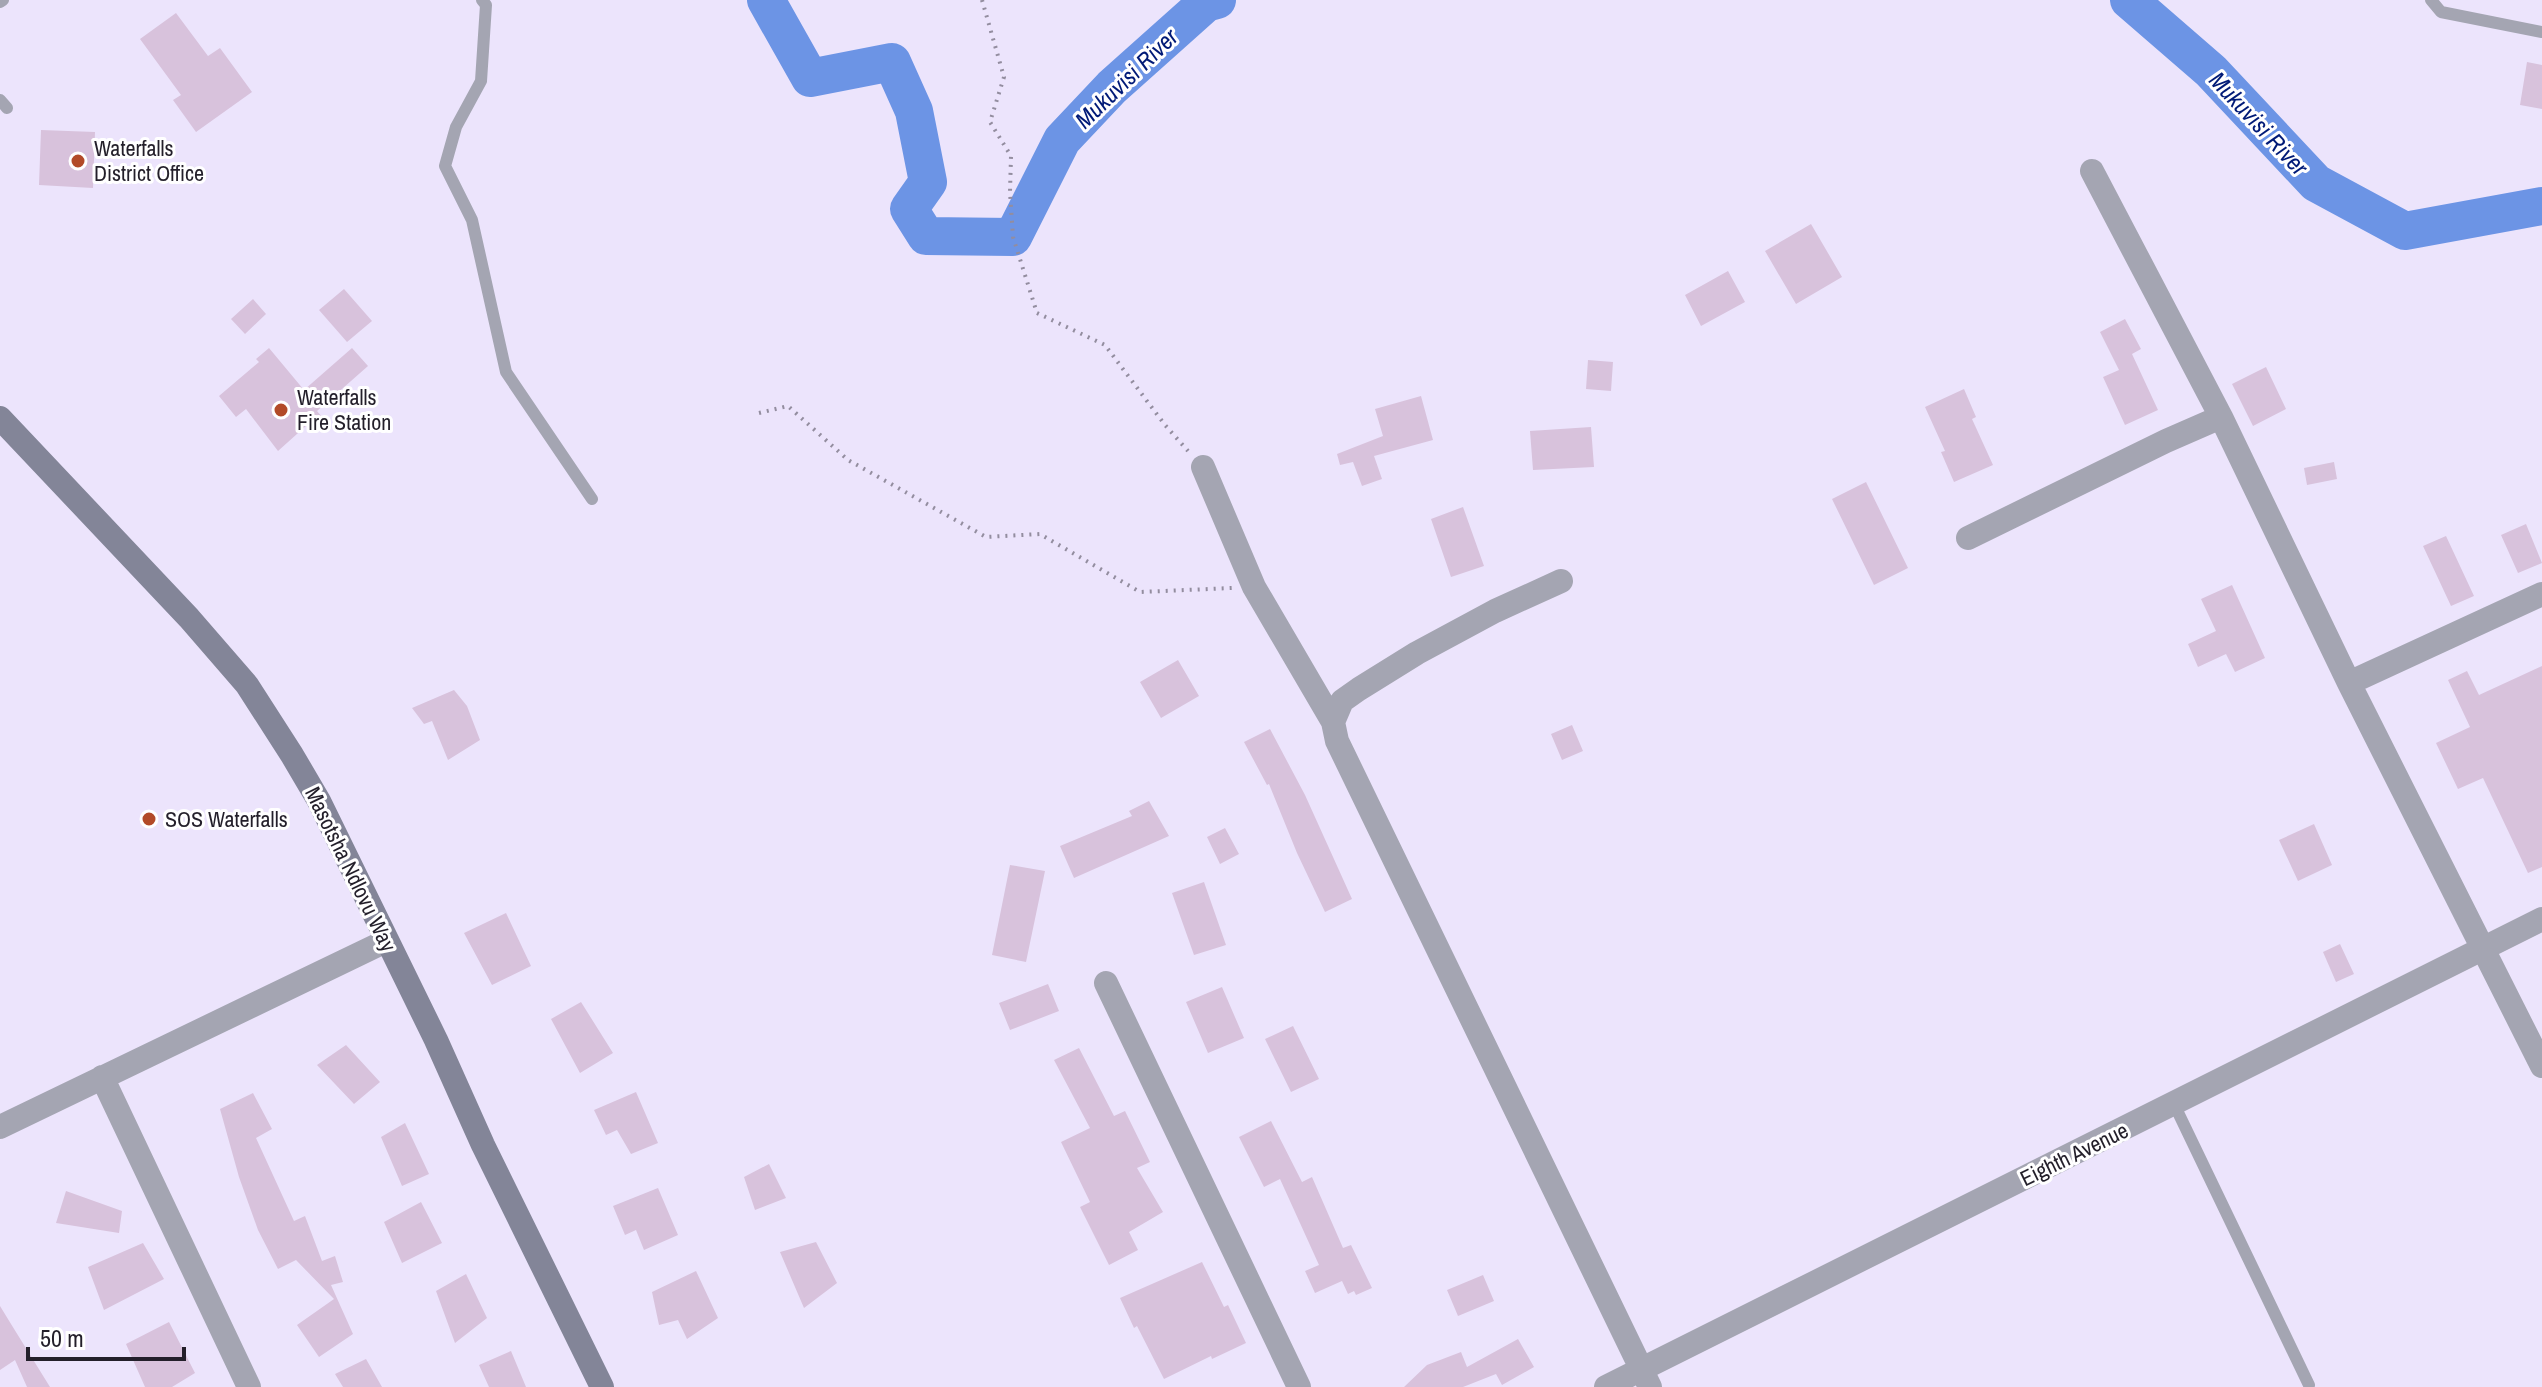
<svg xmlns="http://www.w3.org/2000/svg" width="2542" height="1387" font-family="'Archivo Narrow',sans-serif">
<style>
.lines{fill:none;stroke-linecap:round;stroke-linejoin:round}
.river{stroke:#6c94e5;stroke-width:38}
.building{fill:#d8c2dc}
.path{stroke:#938d9f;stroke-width:4;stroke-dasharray:2 6;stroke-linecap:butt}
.lane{stroke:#a4a5b2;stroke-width:12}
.street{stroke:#a4a5b2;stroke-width:24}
.secondary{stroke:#838598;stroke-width:24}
.poi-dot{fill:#b24a28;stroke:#fff;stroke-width:3}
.labels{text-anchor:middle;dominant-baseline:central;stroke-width:6;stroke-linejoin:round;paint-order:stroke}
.poi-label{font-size:22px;fill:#231f2a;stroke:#fff;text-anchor:start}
.street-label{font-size:22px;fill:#231f2a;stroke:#fff}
.water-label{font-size:24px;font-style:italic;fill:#001a77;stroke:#fff}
</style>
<rect width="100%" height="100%" fill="#ece4fc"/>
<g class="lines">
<path class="river" d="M766,0L810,78L892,62L914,111L928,182L909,209L926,236L1013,237L1062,140L1112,87L1206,3L1217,0
M2129,0L2211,71L2316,183L2405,231L2542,206"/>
</g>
<path class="building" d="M176,13L208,56L220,48L252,92L196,132L173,100L181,95L140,39Z
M2527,62L2542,65V109L2520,105Z
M41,130L95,132L93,188L39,185Z
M1811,224L1842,277L1796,304L1765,251Z
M1728,271L1745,302L1701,326L1685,295Z
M344,289L372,321L347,342L319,310Z
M253,299L266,314L245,334L231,319Z
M2125,319L2141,349L2132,354L2158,410L2125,425L2103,377L2119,370L2100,332Z
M269,348L304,390L352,348L368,366L317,411L323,418L311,429L307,425L278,451L246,409L236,417L219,396L259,362L256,359Z
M1588,360L1613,362L1611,391L1586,389Z
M2266,367L2286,409L2253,426L2232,384Z
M1964,389L1976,417L1972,419L1993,465L1954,482L1941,452L1945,451L1925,407Z
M1421,396L1433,440L1374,456L1382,479L1362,486L1353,462L1340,465L1337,454L1383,436L1375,409Z
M1591,427L1594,467L1533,470L1530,431Z
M2334,462L2337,479L2307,485L2304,468Z
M1866,482L1908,568L1874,585L1832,499Z
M1463,507L1484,566L1451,577L1431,519Z
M2526,524L2542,563L2518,573L2501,535Z
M2446,536L2474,596L2451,606L2423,546Z
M2232,585L2265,658L2235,672L2226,654L2198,667L2188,644L2216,631L2201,599Z
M1178,660L1199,696L1161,718L1140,682Z
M2542,666V867L2528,873L2483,778L2458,789L2436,743L2470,727L2448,680L2467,671L2479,695Z
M454,690L467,706L480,740L448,760L432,721L424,724L412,708Z
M1572,725L1583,751L1562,760L1551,734Z
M1270,729L1305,795L1352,899L1325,912L1297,853L1269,784L1267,785L1244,742Z
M1149,801L1169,836L1074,878L1060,846L1132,816L1129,811Z
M2314,824L2332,865L2298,881L2279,840Z
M1225,828L1239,854L1220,864L1207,837Z
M1010,865L1045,871L1026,962L992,955Z
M1204,882L1226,945L1194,955L1172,893Z
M506,913L531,966L492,985L464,933Z
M2340,944L2354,974L2336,982L2323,952Z
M1048,984L1059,1011L1010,1030L999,1003Z
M1222,987L1244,1038L1208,1053L1186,1002Z
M581,1002L613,1053L580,1073L551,1019Z
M1293,1026L1319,1079L1291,1092L1265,1039Z
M346,1045L380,1082L354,1104L317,1065Z
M1079,1048L1114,1116L1125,1111L1150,1162L1137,1168L1163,1212L1129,1232L1138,1250L1109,1265L1080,1207L1090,1202L1061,1142L1090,1128L1054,1060Z
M636,1092L658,1143L631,1154L617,1130L606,1135L594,1110Z
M253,1093L272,1129L256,1138L294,1221L305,1216L322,1261L335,1256L343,1282L331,1285L353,1334L319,1357L297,1325L334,1299L296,1260L278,1269L258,1230L239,1177L220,1109Z
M1271,1121L1302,1182L1312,1177L1343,1248L1351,1245L1372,1288L1356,1295L1354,1291L1348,1294L1342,1281L1315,1293L1305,1271L1319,1265L1280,1179L1264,1187L1239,1137Z
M405,1123L429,1174L402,1186L381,1137Z
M769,1164L786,1198L755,1210L744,1177Z
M658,1188L678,1235L644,1250L636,1230L625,1235L613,1206Z
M66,1191L122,1211L119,1233L56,1223Z
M421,1202L442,1243L402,1263L384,1222Z
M816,1242L837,1283L804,1308L780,1252Z
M143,1243L164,1279L104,1310L88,1267Z
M1202,1262L1224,1307L1228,1305L1246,1343L1212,1359L1211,1356L1164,1379L1137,1326L1134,1328L1120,1298Z
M696,1271L718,1318L687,1339L678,1320L659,1325L652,1292Z
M466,1274L487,1318L455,1343L436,1291Z
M1483,1275L1494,1301L1458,1316L1447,1290Z
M0,1306L11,1324L50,1387H27L15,1360L0,1370Z
M169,1322L195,1373L172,1387H145L126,1344Z
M1518,1339L1534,1367L1502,1385L1496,1374L1463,1387H1404L1427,1365L1461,1352L1467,1367Z
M511,1351L526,1387H489L479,1365Z
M366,1359L382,1387H343L335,1374Z"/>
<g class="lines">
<path class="path" d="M982,0L1004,77L990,122L1011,156L1010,192L1013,237L1037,313L1105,345L1165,425L1188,451
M759,413L788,406L848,460L986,537L1040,534L1140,592L1232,588"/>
<path class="lane" d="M482,0L486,5L481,81L456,127L445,166L472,220L506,372L592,499
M2431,0L2441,12L2542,32
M0,2L3,0
M0,100L7,108
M2174,1104L2309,1385"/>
<path class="street" d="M2092,171L2221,417L2349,683L2542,1066
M1203,467L1254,587L1333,722
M1968,538L2166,441L2221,417
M1561,581L1495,611L1417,653L1359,689L1342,701L1333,722L1337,741L1650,1387
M2349,683L2542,594
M1106,983L1299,1387
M102,1077L249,1387
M0,1127L386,941
M1606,1387L2542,919"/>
<path class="secondary" d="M0,418L189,618L247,685L292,755L319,801L436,1040L483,1145L602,1387"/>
</g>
<g class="poi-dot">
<circle cx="78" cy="161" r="8"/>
<circle cx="281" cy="410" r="8"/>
<circle cx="149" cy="819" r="8"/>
</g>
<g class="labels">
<g class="poi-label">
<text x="94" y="148">Waterfalls<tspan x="94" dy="25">District Office</tspan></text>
<text x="297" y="397">Waterfalls<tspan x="297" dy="25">Fire Station</tspan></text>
<text x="165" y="819">SOS Waterfalls</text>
</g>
<g class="street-label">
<text transform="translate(351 869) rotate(64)">Masotsha Ndlovu Way</text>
<text transform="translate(2074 1154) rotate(-26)">Eighth Avenue</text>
</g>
<g class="water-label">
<text transform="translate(1126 78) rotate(-44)">Mukuvisi River</text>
<text transform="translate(2259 123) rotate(47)">Mukuvisi River</text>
</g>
</g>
<path d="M28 1347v12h156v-12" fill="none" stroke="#231f2a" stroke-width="4"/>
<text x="40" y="1347" font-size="24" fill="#231f2a" stroke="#ffffff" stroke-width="6" paint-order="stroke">50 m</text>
</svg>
